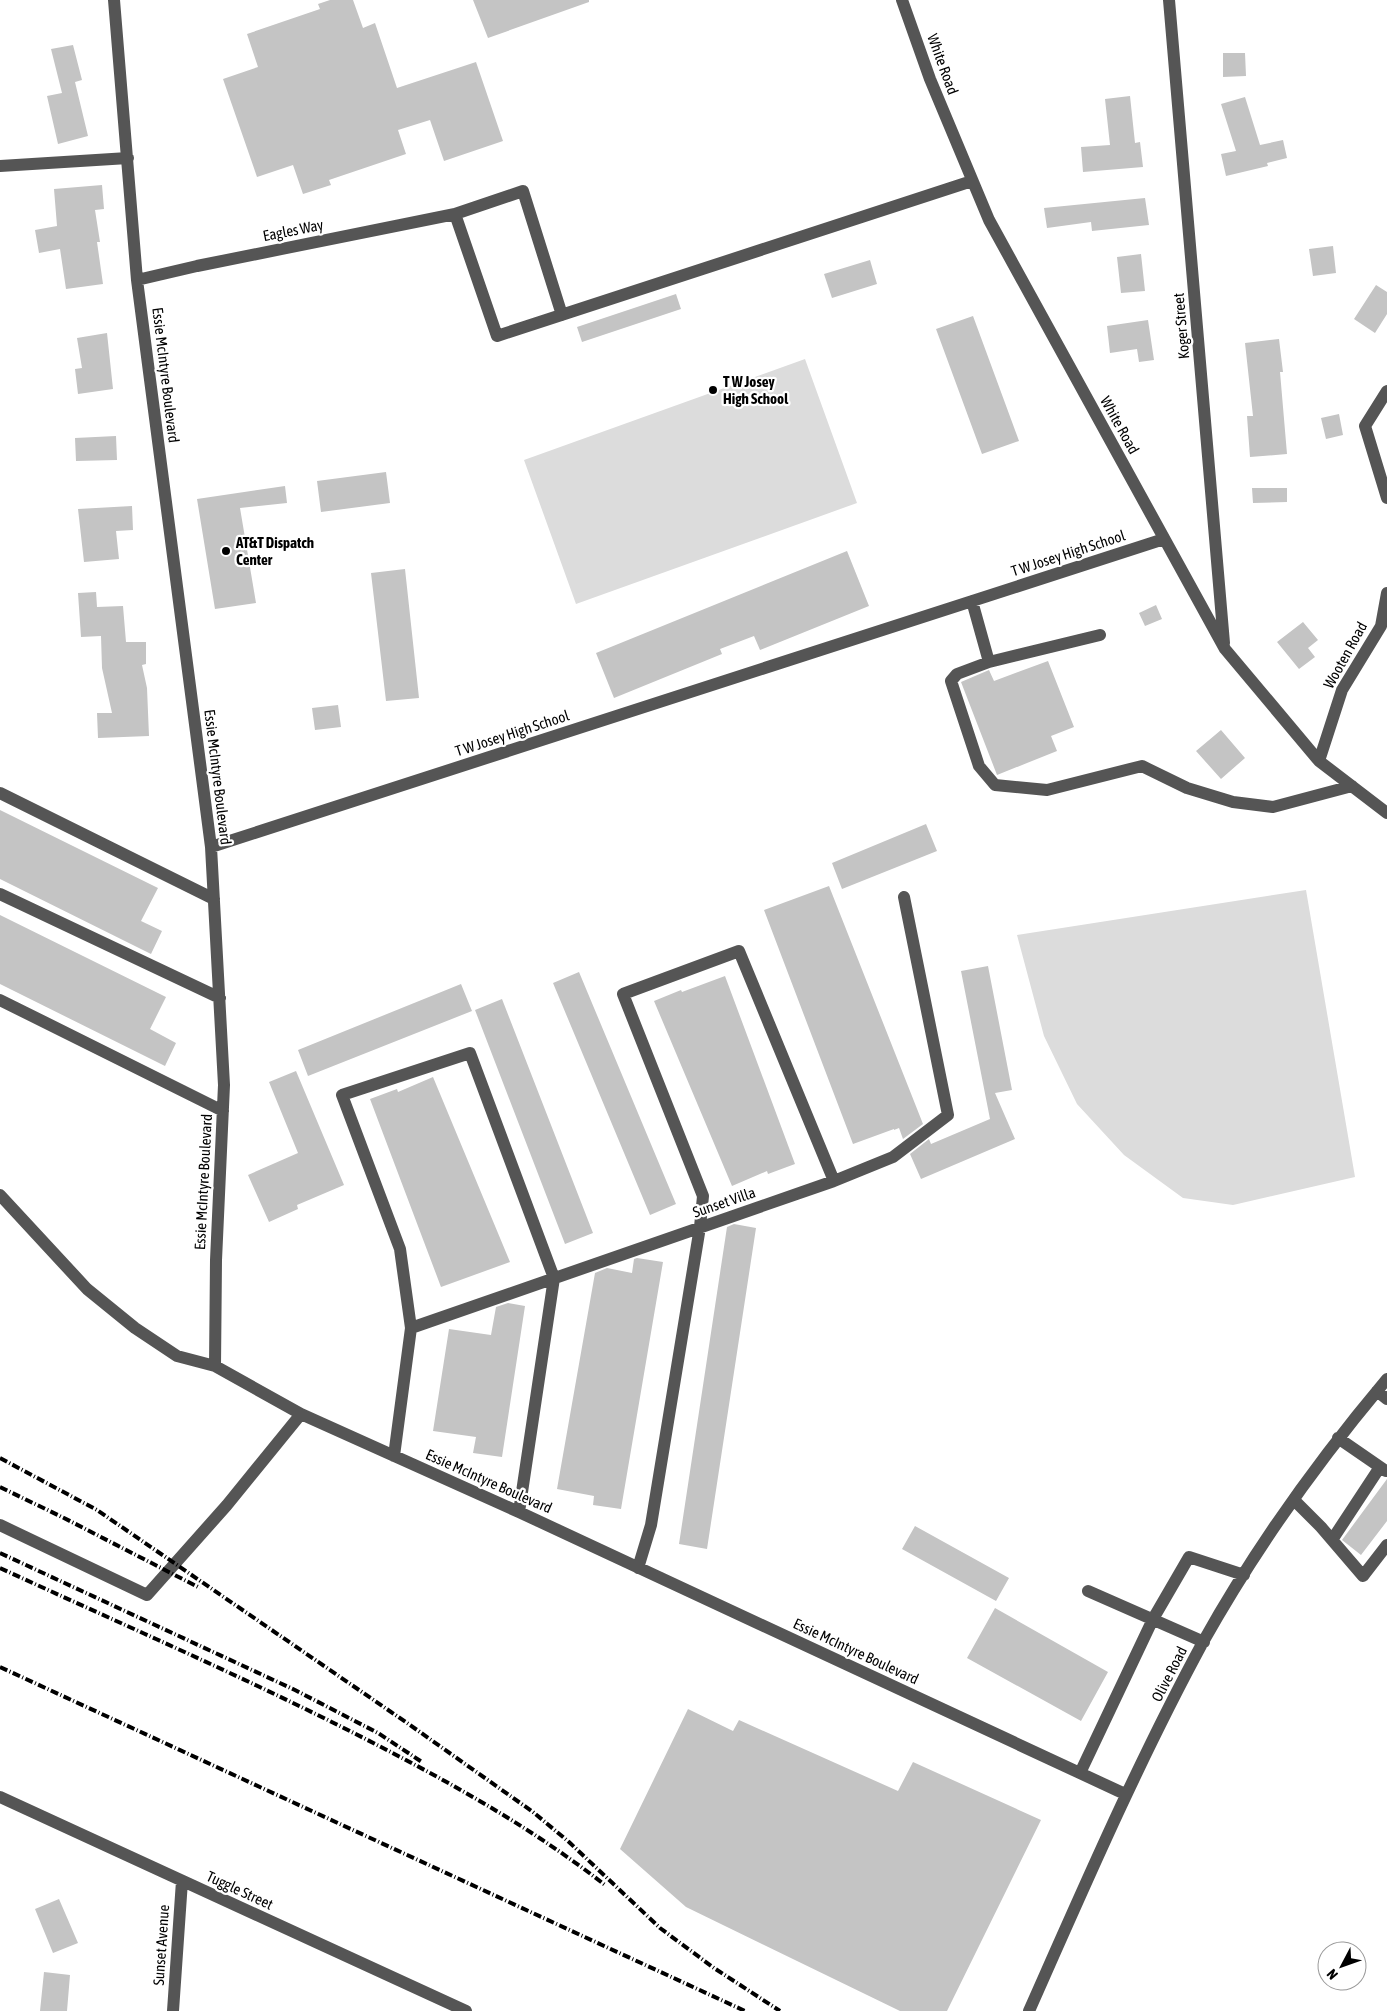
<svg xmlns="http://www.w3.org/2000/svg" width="1387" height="2011" font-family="'Asap Condensed',sans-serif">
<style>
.green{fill:#dcdcdc}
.building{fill:#c4c4c4}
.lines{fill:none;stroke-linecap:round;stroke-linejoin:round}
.minor{stroke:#555;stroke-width:12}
.rail{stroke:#000;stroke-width:4;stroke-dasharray:8 2.5 1 2.5;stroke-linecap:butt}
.poi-dot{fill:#000;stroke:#fff;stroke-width:2}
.labels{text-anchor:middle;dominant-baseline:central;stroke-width:4.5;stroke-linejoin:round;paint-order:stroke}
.street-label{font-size:15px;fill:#000;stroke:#fff}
.poi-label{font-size:15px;font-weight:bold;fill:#000;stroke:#fff;text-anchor:start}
</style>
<rect width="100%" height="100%" fill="#fff"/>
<path class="green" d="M805,359L857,503L576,604L524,460Z
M1306,890L1355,1177L1233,1205L1183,1198L1124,1155L1077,1104L1044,1036L1017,935Z"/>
<path class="building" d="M330,0H353L363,28L375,23L397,88L476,62L503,141L444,161L430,120L398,130L406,154L329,180L331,185L303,194L293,165L257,177L223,79L258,67L247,34L320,9L318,4Z
M473,0H589V2L488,38Z
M73,45L82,80L75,82L88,136L58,144L47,96L62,93L51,49Z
M1223,53H1245L1246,76L1223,77Z
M1130,96L1135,143L1140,142L1143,167L1083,172L1081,147L1110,145L1105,99Z
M1245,97L1260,145L1283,140L1287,158L1267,163L1268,166L1226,176L1221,154L1236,151L1221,104Z
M102,185L104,209L95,210L100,242H97L103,284L66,289L60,249L39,253L35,230L57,226L54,189Z
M1145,198L1149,225L1092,231L1091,222L1047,228L1044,208Z
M1333,246L1336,273L1313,276L1309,249Z
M1141,254L1145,291L1121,293L1117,257Z
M870,260L877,284L832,298L824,274Z
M1376,285L1387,292V314L1375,333L1354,319Z
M676,294L681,309L582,342L577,327Z
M973,316L1019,441L982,454L936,329Z
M1148,320L1154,360L1139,362L1137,349L1110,353L1107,326Z
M107,333L113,389L78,394L75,369L82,368L77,338Z
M1279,339L1283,372H1280L1287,454L1250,457L1247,416H1253L1245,343Z
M1339,414L1343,435L1326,439L1321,418Z
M116,436L117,460L76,461L75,438Z
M386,472L390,503L321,512L317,481Z
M285,486L287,503L240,508L256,603L215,609L197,499Z
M1252,488H1287V502L1253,503Z
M132,506L133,530L116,531L119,559L84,562L78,509Z
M847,551L869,606L760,650L754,636L720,649L722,654L614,698L596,653Z
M405,569L419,698L386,701L371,573Z
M96,592L97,607L123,606L126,642H146V664L142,665L147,688L149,736L98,738L97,713H112L102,668L101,636L81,637L78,593Z
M1156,605L1162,619L1145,626L1139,613Z
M1303,622L1318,640L1308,648L1315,657L1299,669L1277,642Z
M1048,661L1074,727L1051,736L1057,751L997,775L961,682L989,670L994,681Z
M338,705L341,727L315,730L312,708Z
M1221,730L1245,758L1221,779L1196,751Z
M0,810L158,888L141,921L162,931L151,954L0,879Z
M926,824L937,851L842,889L832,863Z
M829,886L923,1124L903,1139L899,1128L894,1130V1129L853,1144L764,910Z
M0,915L166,997L150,1029L176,1043L165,1066L0,984Z
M988,966L1012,1090L995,1093L1015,1139L921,1179L910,1154L929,1139L931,1144L990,1119L961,971Z
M579,972L676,1204L650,1215L553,983Z
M725,976L795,1164L768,1174L767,1171L732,1186L654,1001L681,990L682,992Z
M461,984L472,1011L308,1076L298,1050Z
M502,999L593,1233L565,1244L475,1010Z
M296,1071L344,1185L297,1205L298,1209L269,1222L248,1175L298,1153L269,1082Z
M433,1077L510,1262L441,1287L370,1099L397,1089L398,1092Z
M734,1224L756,1228L707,1549L679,1544L727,1227Z
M637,1258L663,1262L621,1509L593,1505L594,1496L557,1489L595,1273L607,1268L632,1273L634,1259Z
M508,1303L525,1306L502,1457L473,1453L476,1437L433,1431L449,1329L491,1335L496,1307Z
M1387,1479V1521L1361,1555L1342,1540Z
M915,1526L1009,1578L996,1601L902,1549Z
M995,1608L1108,1672L1081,1721L967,1658Z
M688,1709L733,1731L739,1720L898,1791L913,1762L1041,1820L947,2011H900L686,1907L620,1849Z
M59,1899L78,1943L53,1953L35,1909Z
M44,1972L70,1975L67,2011H40Z"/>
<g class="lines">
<path class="minor" d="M114,0L137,280L211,847L224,1085L216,1260L215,1366L301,1414L519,1512L1125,1794
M902,0L930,79L989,220L1225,649L1319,761L1387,813
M1169,0L1224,643
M0,166L128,158
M455,214L497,336L972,181
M137,280L197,266L455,214L523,191L562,315
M1387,391L1365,426L1387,498
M972,601L989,662L957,674L951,681L979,766L995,785L1047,790L1142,766L1187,788L1233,802L1273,807L1352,786
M989,662L1100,635
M1319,761L1342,690L1381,626L1387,593
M0,793L214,899
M211,847L1164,539
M0,894L220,998
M0,1000L223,1111
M0,1195L87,1289L135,1328L177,1356L215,1366
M411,1328L400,1249L342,1095L470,1053L554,1278L519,1512
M1377,1391L1387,1399
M1338,1438L1386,1471
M394,1456L411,1328L834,1181L893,1157L948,1115L904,897
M1294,1500L1321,1527L1363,1576L1387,1545
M0,1525L147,1595L227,1505L301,1414
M1332,1540L1380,1467
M638,1568L651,1525L700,1227L703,1196L623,994L739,951L834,1181
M1088,1591L1204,1642
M1080,1773L1153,1619L1189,1557L1244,1575
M0,1797L466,2011
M173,2011L182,1881
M1029,2011C1084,1887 1138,1762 1203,1642C1255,1549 1318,1461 1387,1379"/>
<path class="rail" d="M0,1458L97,1510L410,1725L533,1812L569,1842L660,1928L714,1968L780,2011
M0,1487L64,1518L200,1588
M0,1553L295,1690L378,1733L422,1762
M0,1568C128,1627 258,1683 383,1748C460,1788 536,1831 605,1885
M0,1667L745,2011"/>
</g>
<g class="poi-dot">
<circle cx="713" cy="390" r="5"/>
<circle cx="226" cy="551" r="5"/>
</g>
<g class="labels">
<g class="street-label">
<text transform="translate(943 64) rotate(70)">White Road</text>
<text transform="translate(293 230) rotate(-11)">Eagles Way</text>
<text transform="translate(1181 326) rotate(-95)">Koger Street</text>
<text transform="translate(166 375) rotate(83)">Essie McIntyre Boulevard</text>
<text transform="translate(1120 425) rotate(61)">White Road</text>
<text transform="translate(1068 553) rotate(-18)">T W Josey High School</text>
<text transform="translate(1345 655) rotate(-61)">Wooten Road</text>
<text transform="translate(512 733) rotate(-18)">T W Josey High School</text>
<text transform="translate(218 777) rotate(83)">Essie McIntyre Boulevard</text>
<text transform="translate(203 1182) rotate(-87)">Essie McIntyre Boulevard</text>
<text transform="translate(724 1202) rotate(-19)">Sunset Villa</text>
<text transform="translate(489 1481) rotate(24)">Essie McIntyre Boulevard</text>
<text transform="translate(856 1651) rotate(25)">Essie McIntyre Boulevard</text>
<text transform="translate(1169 1674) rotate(-63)">Olive Road</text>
<text transform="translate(240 1890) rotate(25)">Tuggle Street</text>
<text transform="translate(161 1945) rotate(-86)">Sunset Avenue</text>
</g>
<g class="poi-label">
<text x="723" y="381">T W Josey<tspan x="723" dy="17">High School</tspan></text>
<text x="236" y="542">AT&amp;T Dispatch<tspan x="236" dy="17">Center</tspan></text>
</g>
</g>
<g transform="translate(1342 1966) rotate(229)"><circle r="24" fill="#ffffff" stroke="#999999"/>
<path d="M0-4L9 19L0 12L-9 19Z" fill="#000000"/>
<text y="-8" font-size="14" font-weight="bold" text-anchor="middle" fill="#000000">N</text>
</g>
</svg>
